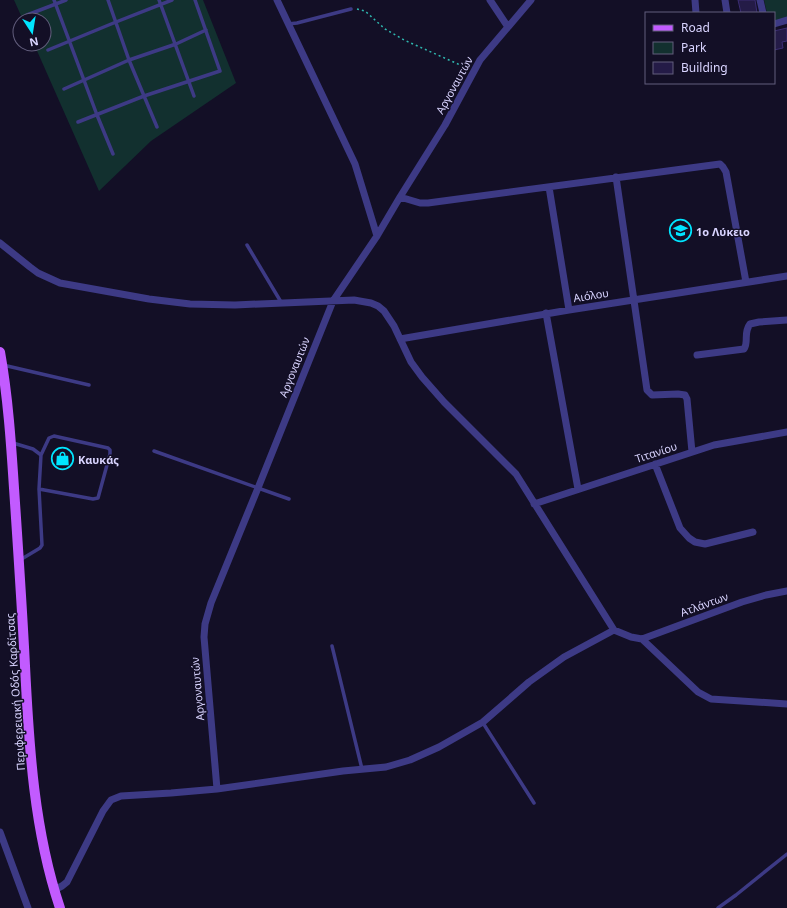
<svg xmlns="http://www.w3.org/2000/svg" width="787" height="908" font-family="'Noto Sans',sans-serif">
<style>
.green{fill:#12302f}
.building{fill:#241b47;stroke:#3b2d73}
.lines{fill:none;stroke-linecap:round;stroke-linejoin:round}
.path{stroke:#2fb8b0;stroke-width:1.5;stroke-dasharray:2 3;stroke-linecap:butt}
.lane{stroke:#3d3a85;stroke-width:3.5}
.street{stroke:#3d3a85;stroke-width:7}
.primary{stroke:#c25bff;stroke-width:10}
.labels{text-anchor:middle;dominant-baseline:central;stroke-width:3;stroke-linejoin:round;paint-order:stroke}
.street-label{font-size:11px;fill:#d9d4ff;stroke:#130f26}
.poi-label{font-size:11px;font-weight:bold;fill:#d9d4ff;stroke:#130f26;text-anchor:start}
</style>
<rect width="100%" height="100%" fill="#130f26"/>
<path class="green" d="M14,0H203L236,83L151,141L99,191L34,44H44V20H23Z
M764,0H787V18L774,22V13H767Z"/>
<path class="building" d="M738,0H755L757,13H741Z
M787,28V41L782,42L783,48L774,50V31Z"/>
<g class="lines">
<path class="path" d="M357,9L365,11L385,29L404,40L467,68"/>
<path class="lane" d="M54,0L97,115L113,154
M108,0L129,60L157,127
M159,0L194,96
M27,15L66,0
M288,24L297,23L351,9
M48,50L116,22L172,0
M64,89L129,60L176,44L206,30
M78,122L144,96L220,71L195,0
M247,245L281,302
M3,365L89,385
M13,443L33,449L41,455L39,489L42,545L40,548L20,560
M154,451L289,499
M39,489L93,499L98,498L110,454V450L108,448L54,436L49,438L41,455
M332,646L362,769
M483,723L534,803
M718,908L736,895L787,854"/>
<path class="street" d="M277,0L355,164L377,236
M490,0L508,27
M695,0L696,13
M725,0L727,13
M760,0L763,13
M774,24L787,20
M616,177L647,390L652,395L678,394L685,395L687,399L692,452
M549,187L569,310
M400,197L420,203H428L720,164L723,167L726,172L746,282
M0,243L30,267L38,273L60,283L149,299L190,304L235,305L354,300L371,303L378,306L384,311L394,326L411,362L422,377L444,402L516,474L614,630L631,637L642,639L742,602L766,595L787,591
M546,313L578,489
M400,339L569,310L787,276
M697,355L744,349C749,342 743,333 750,324L759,322L787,320
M655,464L680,528L689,538L695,542L705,544L753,532
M534,504L714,445L787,432
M642,639L698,692L711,699L787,704
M217,789L204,637L205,624L211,603L258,488L333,301L377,236L400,197L445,125L480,60L531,0
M0,832L28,908
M54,890L62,886L67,882L103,811L111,800L121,796L171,793L217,789L343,771L386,767L410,760L439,747L483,722L529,682L564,657L614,630"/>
<path class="primary" d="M0,352C8,397 11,442 14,488C18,547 22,606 25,666C29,747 34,831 60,908"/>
</g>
<defs>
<symbol id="school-ring" viewBox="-11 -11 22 22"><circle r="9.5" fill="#130f26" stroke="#00e5ff" stroke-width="1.5"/><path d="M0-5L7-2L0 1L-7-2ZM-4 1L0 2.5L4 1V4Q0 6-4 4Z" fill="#00e5ff"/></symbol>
<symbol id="shop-ring" viewBox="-11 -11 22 22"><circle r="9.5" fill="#130f26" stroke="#00e5ff" stroke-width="1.5"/><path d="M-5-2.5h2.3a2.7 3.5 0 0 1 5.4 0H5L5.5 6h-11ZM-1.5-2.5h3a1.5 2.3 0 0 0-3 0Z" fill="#00e5ff"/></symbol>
</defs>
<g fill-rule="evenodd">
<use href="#school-ring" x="668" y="218" width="25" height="25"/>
<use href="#shop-ring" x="50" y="446" width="25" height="25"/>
</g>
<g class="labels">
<g class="street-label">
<text transform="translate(454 85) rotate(-61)">Αργοναυτών</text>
<text transform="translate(591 295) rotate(-9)">Αιόλου</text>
<text transform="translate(294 367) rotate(-68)">Αργοναυτών</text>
<text transform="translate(656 452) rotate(-18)">Τιτανίου</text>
<text transform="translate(704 604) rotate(-20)">Ατλάντων</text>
<text transform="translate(197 689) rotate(-95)">Αργοναυτών</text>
<text transform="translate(15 692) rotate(-94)">Περιφερειακή Οδός Καρδίτσας</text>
</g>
<g class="poi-label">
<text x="696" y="231">1ο Λύκειο</text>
<text x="78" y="459">Καυκάς</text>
</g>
</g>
<rect x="645" y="12" width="130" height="72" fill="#130f26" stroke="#625e7d"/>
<rect x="653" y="25" width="20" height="6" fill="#c25bff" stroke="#625e7d"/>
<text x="681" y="32" font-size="12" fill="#d9d4ff">Road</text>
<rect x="653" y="42" width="20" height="12" fill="#12302f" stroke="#625e7d"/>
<text x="681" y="52" font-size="12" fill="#d9d4ff">Park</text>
<rect x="653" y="62" width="20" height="12" fill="#241b47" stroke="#625e7d"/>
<text x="681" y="72" font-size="12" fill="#d9d4ff">Building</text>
<g transform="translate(32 32) rotate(168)"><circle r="19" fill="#130f26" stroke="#625e7d"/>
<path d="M0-3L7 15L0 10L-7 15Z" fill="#00e5ff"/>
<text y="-6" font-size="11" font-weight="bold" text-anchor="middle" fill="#d9d4ff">N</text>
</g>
</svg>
